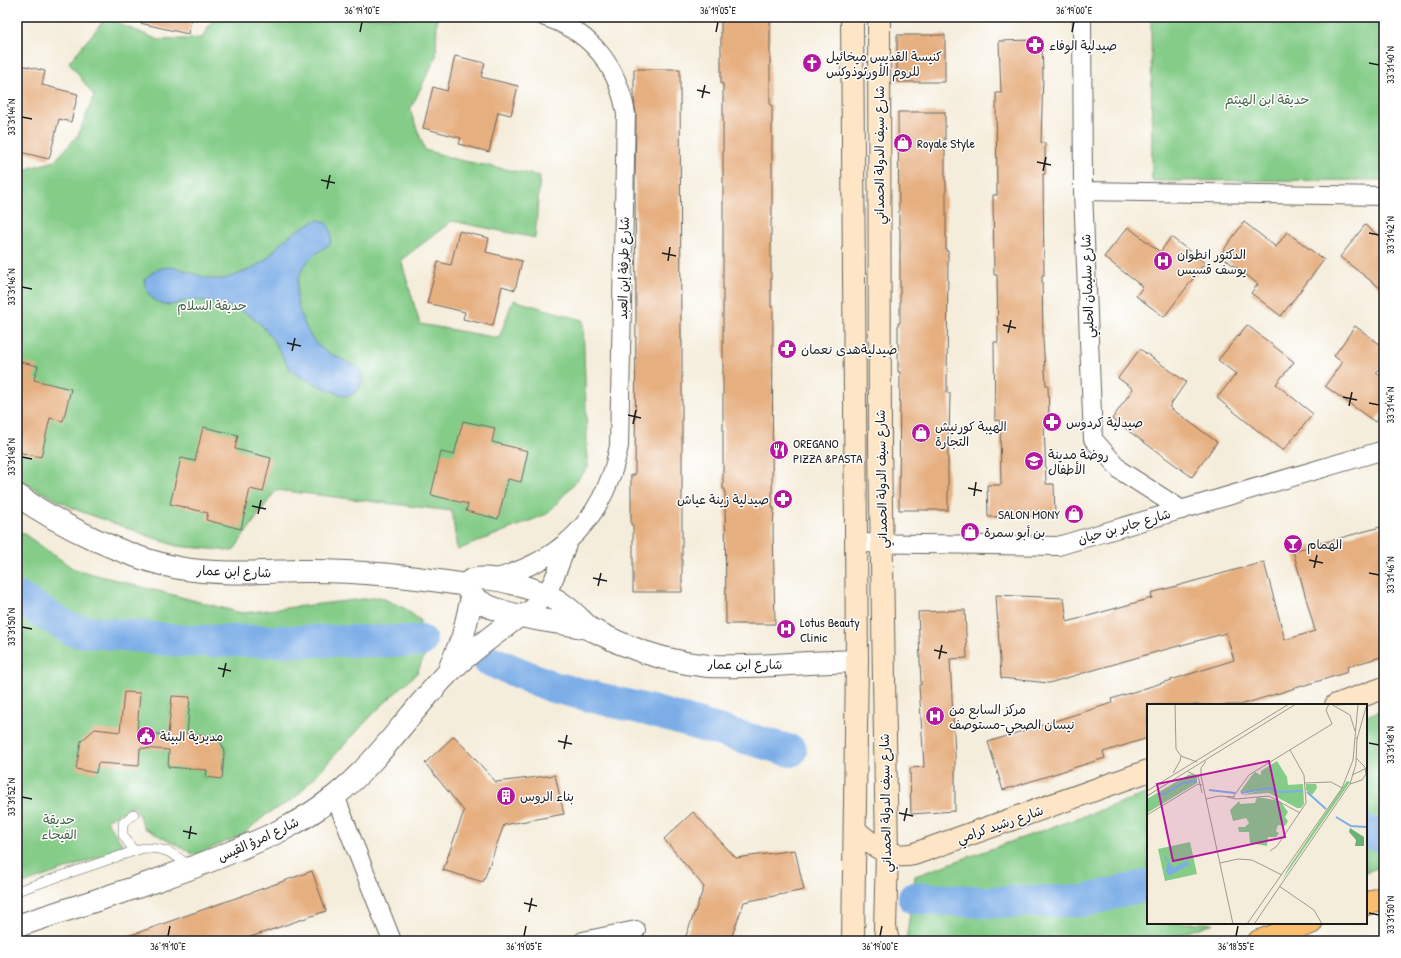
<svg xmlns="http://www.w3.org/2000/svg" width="1401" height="958" font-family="'Patrick Hand','Playpen Sans Arabic',sans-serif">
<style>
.green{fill:#84cc88;stroke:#507452}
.water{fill:#7cade7;stroke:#4c6482}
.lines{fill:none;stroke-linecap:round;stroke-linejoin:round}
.river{stroke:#7cade7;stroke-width:32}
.building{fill:#e6af80}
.service-casing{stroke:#68655f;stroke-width:10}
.minor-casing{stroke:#68655f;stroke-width:20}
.tertiary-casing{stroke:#68655f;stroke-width:24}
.secondary-casing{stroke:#68655f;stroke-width:24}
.trunk-casing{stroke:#68655f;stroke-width:24}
.service{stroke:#fff;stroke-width:9}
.minor{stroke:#fff;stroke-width:18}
.tertiary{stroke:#fff;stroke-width:22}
.secondary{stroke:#fde5c5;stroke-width:22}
.trunk{stroke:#fbbd6e;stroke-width:22}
.ticks{fill:none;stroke:#1c1c1c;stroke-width:1.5}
.labels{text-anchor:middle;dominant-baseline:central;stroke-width:3;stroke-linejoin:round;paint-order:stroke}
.poi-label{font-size:13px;fill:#1c1c1c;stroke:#fff;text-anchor:start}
.park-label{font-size:13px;fill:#466247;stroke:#fff}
.street-label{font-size:13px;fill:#1c1c1c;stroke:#fff}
.inset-river{fill:none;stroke:#7cade7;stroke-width:2}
.inset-road{fill:none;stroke:#9e998f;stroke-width:1}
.view{fill:#b5179e;fill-opacity:0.15;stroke:#b5179e;stroke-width:2}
.inset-edge{fill:none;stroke:#1c1c1c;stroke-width:2}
.neatline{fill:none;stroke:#1c1c1c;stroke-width:1.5}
.ticks-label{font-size:10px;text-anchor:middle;fill:#1c1c1c}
</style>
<rect width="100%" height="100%" fill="#fff"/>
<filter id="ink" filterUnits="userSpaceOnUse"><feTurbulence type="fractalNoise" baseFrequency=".025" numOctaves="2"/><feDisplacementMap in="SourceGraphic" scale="8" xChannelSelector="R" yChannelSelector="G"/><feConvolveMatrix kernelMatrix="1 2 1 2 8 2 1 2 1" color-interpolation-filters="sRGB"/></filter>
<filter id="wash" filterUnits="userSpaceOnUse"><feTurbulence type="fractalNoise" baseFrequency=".012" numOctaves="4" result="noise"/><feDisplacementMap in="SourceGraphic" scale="16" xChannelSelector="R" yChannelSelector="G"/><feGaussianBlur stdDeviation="0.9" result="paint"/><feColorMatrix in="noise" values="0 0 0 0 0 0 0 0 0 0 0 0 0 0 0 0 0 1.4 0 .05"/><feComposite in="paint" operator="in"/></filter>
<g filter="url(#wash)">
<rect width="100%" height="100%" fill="#f5eddb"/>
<path class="green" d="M214,17H437L436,57L410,110L425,150L459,160L540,176L535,238L452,221L401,260L420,324L499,338L513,300L583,320L588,468L547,514L457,550L452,511L276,490L233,551L176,546L77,510L17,480V171H19L55,161L78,135L94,96L69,62L106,18L159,40L202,38Z
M1151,17H1384V180L1152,181Z
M17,529L74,569L242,613L380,597L404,608L420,620V631L177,630L90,619L88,643L201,653L403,647L426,653L417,673L375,712L294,799L267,814L242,835L195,855L144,828L135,806L106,820L125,848L17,886Z
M1384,709V866L1366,872V716Z
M1148,793V923H1214L1161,941H906L915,876Z"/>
<path class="water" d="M317,220C330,220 333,234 330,244C323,249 314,254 308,261C292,279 295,305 305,325C309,334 313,342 321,348C332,356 347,361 359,368C363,373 363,382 359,388C357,391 351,396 347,396C342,397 295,375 292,371C287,366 284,359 281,353C272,338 263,323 247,314C232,305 213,302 195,300C186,299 179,304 171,305C157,306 143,293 145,279C172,251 193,282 222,279C235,277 257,267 266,259C274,252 279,243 288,237C296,230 307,225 317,220Z"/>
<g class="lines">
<path class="river" d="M17,597L72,630L184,641H421
M488,660L553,687L651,711L791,751
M1366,831L1384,837
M914,898L985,902L1084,901L1148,885"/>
</g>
<g id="blocks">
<path class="building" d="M141,17H192L188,34L140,23Z
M721,17H770V105H772V219H771V307H773L772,508H774L773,530L775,624H726L725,489H723V84H721Z
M897,35H945V82H897Z
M1034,40L1042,45L1043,75L1041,143H1045V174H1043L1044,275H1042L1043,340L1046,385H1048L1049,419H1044L1046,484H1054L1055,516L988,517L987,485H1001L1000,420L995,421L994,342H998L997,275H994L993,195H997L996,93H1001L999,41Z
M455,56L485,63L481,77L518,86L511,115L498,112L489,152L459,144L461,138L423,128L433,87L447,91Z
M17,64L45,71L42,85L78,94L71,122L59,119L49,159L20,152L21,145L17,144Z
M634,69H680L681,340H682V592H633V525H631V475H635L636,316L635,183L636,114L634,100Z
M898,112H945V181H946V251H948L947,393H950L949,441H948V510H899L900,372H898V323H900V228H899Z
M1244,222L1276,247L1287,232L1324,260L1281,316L1251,293L1258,284L1220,255Z
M1365,225L1384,240V291L1340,257Z
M1128,227L1160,252L1171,237L1205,263L1164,317L1136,296L1143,287L1104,257Z
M459,231L489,238L486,252L522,261L515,290L502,286L493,326L463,319L465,312L427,303L438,262L451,265Z
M1247,325L1294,362L1276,384L1313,414L1283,451L1217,398L1236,374L1218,360Z
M1355,326L1384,347V362L1376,373L1384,379V410L1375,422L1325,386L1342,362L1334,356Z
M1140,349L1186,382L1169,407L1217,442L1192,477L1112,419L1133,389L1118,378Z
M17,361L38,366L34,380L71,389L63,421L50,418L41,457L17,452Z
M463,421L495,428L492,442L528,451L521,482L508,479L498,519L466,511L468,504L431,495L441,452L454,455Z
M203,427L238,435L235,449L271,458L263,492L250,489L241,529L206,520L208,513L170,504L181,458L195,461Z
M1384,526V656L1347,667L1348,672L1240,705H1148V738L1103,752L1105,758L1003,790L988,742L1112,703L1111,699L1234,660L1226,633L1149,654L1049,683L1001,678L996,595L1064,598L1067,622L1152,598L1151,593L1264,562L1285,640L1315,631L1293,551Z
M965,610L967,658L950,659L955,754V811L911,814L910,768L924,767L919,685H921L918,612Z
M124,692L140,693L137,732L168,735L172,696L190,697L187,734L216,737L220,741L223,747L224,753L222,779L206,777L207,770L168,767L169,750L140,748L139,766L98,763L96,773L76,769L81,741L95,729L120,732Z
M454,736L496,782L555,775L564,814L504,825L483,882L443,870L464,811L425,763Z
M693,812L736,858L795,850L804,890L744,902L730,941H684L704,887L664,839Z
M312,871L326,911L239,941H121L120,939Z"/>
</g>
</g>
<g filter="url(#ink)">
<use href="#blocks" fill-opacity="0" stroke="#68655f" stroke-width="1"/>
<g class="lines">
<defs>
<path id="service" d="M134,814L123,823V835L134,851
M17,891L143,848C167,848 172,853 190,866"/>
<path id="minor" d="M1082,17L1083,191L1093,439L1121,471L1182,510
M1083,191L1384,196
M857,543L1058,546L1384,450
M493,579C551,563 592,532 612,473C615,465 617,455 619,446L626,114C618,67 592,32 545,17
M519,616C526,612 534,608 539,602C553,588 561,560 568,542
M335,796L392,941
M583,941L636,930"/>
<path id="tertiary" d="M17,495C61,526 127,558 179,568C219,575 260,572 300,571C356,570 411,576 466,585
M466,585C475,618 561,620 590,629C600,633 610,639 620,643C648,655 678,663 708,666C731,667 753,666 775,665C803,663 830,662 857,661
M466,585C467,584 468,582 470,581C487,571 545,592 561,603C572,610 581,620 591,630
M449,670L463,636L472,597
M17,926C88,902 160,882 229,853C269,837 301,823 335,796C379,761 409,713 448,673C469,652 495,634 519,616"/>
<path id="secondary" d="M852,17L857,661L853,941
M879,17L880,447L887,852L885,928L888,941
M1336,705L1384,688
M855,830C867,841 882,853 898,855C903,856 909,855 914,854L1148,771"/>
<path id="trunk" d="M1366,904L1384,897
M1259,941L1311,923"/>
</defs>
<use href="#service" class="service-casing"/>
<use href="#minor" class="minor-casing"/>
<use href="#tertiary" class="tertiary-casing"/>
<use href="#secondary" class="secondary-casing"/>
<use href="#trunk" class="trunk-casing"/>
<use href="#service" class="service"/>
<use href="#minor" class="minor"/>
<use href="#tertiary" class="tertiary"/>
<use href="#secondary" class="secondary"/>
<use href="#trunk" class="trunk"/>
</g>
</g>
<path class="ticks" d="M360,32L362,22M716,32L718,22M1072,32L1074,22M1369,63L1379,65M697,90L710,93M702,98L705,85M22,117L32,119M1037,162L1051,165M1043,171L1046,157M321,180L335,183M327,189L330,175M1369,233L1379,235M662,253L676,256M668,261L670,247M22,287L32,289M1003,325L1016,328M1008,333L1011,320M287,343L301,346M292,351L295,338M1343,397L1357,400M1369,403L1379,405M1349,406L1352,392M628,415L641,418M633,424L636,410M22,457L32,459M968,488L982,491M974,496L976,482M252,506L266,509M258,514L261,500M1309,560L1323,563M1314,568L1317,555M1369,573L1379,575M593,578L607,581M598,586L601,573M22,627L32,629M934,650L947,653M939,659L942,645M218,668L231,671M223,677L226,663M558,741L572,744M1369,743L1379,745M564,749L567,735M22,797L32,799M899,813L913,816M904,821L907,808M183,831L197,834M189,839L191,826M524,903L537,906M529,912L532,898M1369,913L1379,915M168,936L170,926M524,936L526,926M880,936L882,926M1236,936L1238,926"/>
<defs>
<symbol id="pharmacy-disc" viewBox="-11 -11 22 22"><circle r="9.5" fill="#b5179e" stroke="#fff"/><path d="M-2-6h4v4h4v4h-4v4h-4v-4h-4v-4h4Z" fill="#fff"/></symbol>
<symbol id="church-disc" viewBox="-11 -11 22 22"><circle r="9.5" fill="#b5179e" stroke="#fff"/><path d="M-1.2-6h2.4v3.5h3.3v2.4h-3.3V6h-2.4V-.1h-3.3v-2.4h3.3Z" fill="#fff"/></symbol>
<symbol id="shop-disc" viewBox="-11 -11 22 22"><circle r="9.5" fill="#b5179e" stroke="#fff"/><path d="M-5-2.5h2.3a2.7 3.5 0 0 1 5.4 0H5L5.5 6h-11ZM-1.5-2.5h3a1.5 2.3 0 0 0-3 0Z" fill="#fff"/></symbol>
<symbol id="hospital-disc" viewBox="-11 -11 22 22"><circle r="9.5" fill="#b5179e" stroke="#fff"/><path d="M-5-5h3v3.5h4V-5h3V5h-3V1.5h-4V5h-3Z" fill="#fff"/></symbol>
<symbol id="restaurant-disc" viewBox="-11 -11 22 22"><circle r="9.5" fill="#b5179e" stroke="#fff"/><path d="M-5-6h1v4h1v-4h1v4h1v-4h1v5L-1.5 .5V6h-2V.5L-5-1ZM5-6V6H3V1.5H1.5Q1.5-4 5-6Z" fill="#fff"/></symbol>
<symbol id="school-disc" viewBox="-11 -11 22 22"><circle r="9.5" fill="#b5179e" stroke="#fff"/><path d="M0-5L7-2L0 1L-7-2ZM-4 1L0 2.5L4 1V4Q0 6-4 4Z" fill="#fff"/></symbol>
<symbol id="bar-disc" viewBox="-11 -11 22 22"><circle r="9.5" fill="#b5179e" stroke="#fff"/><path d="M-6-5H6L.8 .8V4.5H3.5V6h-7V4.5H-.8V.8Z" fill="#fff"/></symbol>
<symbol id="civic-disc" viewBox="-11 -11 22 22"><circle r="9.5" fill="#b5179e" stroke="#fff"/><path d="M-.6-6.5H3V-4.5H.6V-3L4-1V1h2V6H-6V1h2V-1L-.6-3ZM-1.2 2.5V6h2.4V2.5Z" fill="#fff"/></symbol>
<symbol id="building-disc" viewBox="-11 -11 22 22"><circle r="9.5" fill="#b5179e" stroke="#fff"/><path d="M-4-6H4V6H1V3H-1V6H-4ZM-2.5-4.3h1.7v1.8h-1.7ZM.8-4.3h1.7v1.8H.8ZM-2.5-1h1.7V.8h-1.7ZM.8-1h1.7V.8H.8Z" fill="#fff"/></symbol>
</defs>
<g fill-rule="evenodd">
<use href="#pharmacy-disc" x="1024" y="34" width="22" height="22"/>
<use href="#church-disc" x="801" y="52" width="22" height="22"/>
<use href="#shop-disc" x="892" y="132" width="22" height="22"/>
<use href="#hospital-disc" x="1152" y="250" width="22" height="22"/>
<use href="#pharmacy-disc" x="776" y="338" width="22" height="22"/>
<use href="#pharmacy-disc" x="1041" y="411" width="22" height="22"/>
<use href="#shop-disc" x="910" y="422" width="22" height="22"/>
<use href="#restaurant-disc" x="768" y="439" width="22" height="22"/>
<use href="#school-disc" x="1023" y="450" width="22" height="22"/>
<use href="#pharmacy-disc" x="772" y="488" width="22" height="22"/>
<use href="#shop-disc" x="1063" y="503" width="22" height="22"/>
<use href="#shop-disc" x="959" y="521" width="22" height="22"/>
<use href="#bar-disc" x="1282" y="533" width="22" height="22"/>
<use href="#hospital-disc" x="775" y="618" width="22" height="22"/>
<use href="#hospital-disc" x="924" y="705" width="22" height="22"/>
<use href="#civic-disc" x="135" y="725" width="22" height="22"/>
<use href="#building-disc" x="495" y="785" width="22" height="22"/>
</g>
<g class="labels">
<g class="poi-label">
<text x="1049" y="45">صيدلية الوفاء</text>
<text x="826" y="56">كنيسة القديس ميخائيل<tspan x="826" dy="15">للروم الأورثوذوكس</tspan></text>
<text x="917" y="143">Royale Style</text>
<text x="1177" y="254">الدكتور انطوان<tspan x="1177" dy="15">يوسف قسيس</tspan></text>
<text x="801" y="349">صيدليةهدى نعمان</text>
<text x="1066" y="422">صيدلية كردوس</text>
<text x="935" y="426">الهيبة كورنيش<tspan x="935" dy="15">التجارة</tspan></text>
<text x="793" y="443">OREGANO<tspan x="793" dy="15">PIZZA &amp;PASTA</tspan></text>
<text x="1048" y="454">روضة مدينة<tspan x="1048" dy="15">الأطفال</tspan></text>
<text x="769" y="499" text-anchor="end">صيدلية زينة عياش</text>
<text x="1060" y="514" text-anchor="end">SALON MONY</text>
<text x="984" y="532">بن أبو سمرة</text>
<text x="1307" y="544">الهمام</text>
<text x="800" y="622">Lotus Beauty<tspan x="800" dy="15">Clinic</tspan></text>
<text x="949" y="709">مركز السابع من<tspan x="949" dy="15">نيسان الصحي-مستوصف</tspan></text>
<text x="160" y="736">مديرية البيئة</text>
<text x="520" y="796">بناء الروس</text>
</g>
<g class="park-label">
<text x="1267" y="99">حديقة ابن الهيثم</text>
<text x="212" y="305">حديقة السلام</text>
<text x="59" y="819">حديقة<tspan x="59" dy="15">الفيحاء</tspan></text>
</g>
<g class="street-label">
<text transform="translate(879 155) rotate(-90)">شارع سيف الدولة الحمداني</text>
<text transform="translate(623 268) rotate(-89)">شارع طرفة إبن العبد</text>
<text transform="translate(1087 286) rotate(-92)">شارع سليمان الحلبي</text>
<text transform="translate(881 479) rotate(-91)">شارع سيف الدولة الحمداني</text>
<text transform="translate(1124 526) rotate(-16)">شارع جابر بن حيان</text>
<text transform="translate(234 571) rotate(2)">شارع ابن عمار</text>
<text x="745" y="664">شارع ابن عمار</text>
<text transform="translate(885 803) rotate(-91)">شارع سيف الدولة الحمداني</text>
<text transform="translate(1000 824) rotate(-19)">شارع رشيد كرامي</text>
<text transform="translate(258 839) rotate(-25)">شارع امرؤ القيس</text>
</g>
</g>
<g transform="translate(1147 704)">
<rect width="220" height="220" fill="#f5eddb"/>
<path d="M130,57L140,73L141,81L156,80L157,100L154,104H150L122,89L94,91L120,85L93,88L105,71L108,68L114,71V67ZM46,70L50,73V79L0,109V95L41,71ZM200,77L203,78L135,176L142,163ZM159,80H169L170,84L165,91L159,86ZM110,93L133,97L141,108L138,113L141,117L138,122L131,121L129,127L132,129L129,133H121L120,142L103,139L102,128H92L91,123H98L102,119L99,114L86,117L83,106L92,97L93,100L108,99ZM43,138L50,170L18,177L11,145Z" fill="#84cc88"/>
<path d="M203,124L217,133V142H208L209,136L202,128Z" fill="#6bb074"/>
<path d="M18,151L26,164L40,157L43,160L22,172L19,167L21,157L18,156Z" fill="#7cade7"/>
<path class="inset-river" d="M62,86L88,89M160,88L179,105M94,89L122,84L134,88L156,87M11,90H17L36,79L50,77M189,113L204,122L220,123"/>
<path class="inset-road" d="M28,0L29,45L34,52L50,58M184,0L203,11L208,27M189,1L210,0M210,35L220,0M59,57L54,64V72L86,220M41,68L51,72L55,89M26,69L33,57L34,52M205,71L220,64M158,79L184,78L195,84M203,80L215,76L219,70L218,63L209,54M0,87L142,0M0,92L149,0M80,93L89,95L122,92L153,109M86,93L102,71L185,20L179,6L182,0M59,95L72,92L88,93M0,111L51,80L55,81M123,147L130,142L159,99L157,71L143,46M73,159L91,155L105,156L135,171M132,182L167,206L175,220M100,220L195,84L206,56L211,0M107,220L203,80L209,60L210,33"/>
<path class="view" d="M122,57L138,133L26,157L10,80Z"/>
<rect width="220" height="220" class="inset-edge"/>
</g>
<rect width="1401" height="958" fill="none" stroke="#fff" stroke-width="44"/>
<rect x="22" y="22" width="1357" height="914" class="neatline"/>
<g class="ticks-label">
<text x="362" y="14">36°19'10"E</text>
<text x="718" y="14">36°19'05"E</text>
<text x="1074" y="14">36°19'00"E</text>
<text transform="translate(1390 65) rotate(-90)" y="4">33°31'40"N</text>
<text transform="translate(11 117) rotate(-90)" y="4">33°31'44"N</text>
<text transform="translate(1390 235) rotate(-90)" y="4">33°31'42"N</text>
<text transform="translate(11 287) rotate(-90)" y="4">33°31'46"N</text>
<text transform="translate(1390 405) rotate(-90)" y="4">33°31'44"N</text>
<text transform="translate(11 457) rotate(-90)" y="4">33°31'48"N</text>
<text transform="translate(1390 575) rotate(-90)" y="4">33°31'46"N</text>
<text transform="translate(11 627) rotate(-90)" y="4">33°31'50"N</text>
<text transform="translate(1390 745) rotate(-90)" y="4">33°31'48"N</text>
<text transform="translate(11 797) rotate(-90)" y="4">33°31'52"N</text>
<text transform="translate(1390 915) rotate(-90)" y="4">33°31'50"N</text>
<text x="168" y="950">36°19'10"E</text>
<text x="524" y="950">36°19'05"E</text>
<text x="880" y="950">36°19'00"E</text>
<text x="1236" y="950">36°18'55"E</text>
</g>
</svg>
